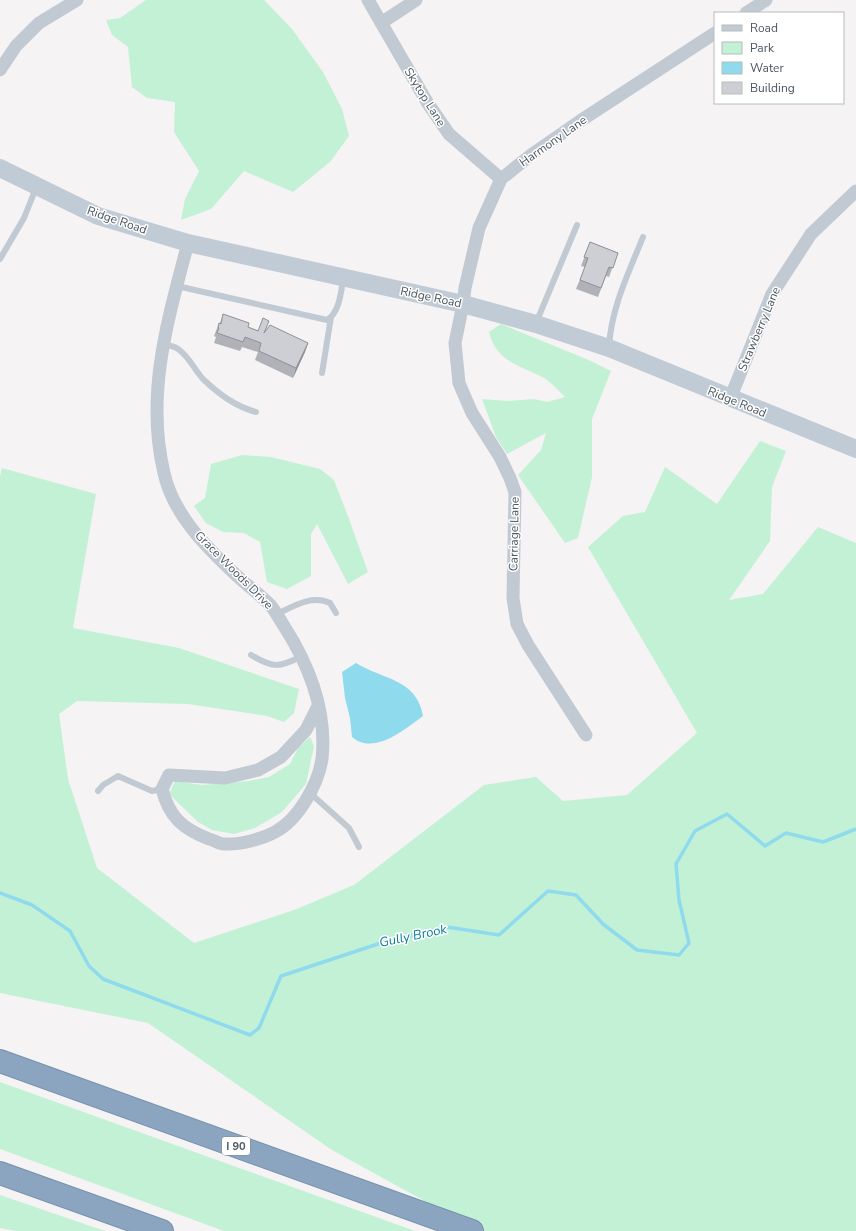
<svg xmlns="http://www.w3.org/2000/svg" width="856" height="1231" font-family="'Nunito Sans',sans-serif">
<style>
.green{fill:#c3f1d5}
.water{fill:#90daee}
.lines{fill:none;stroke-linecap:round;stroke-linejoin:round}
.stream{stroke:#90daee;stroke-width:3.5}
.motorway-casing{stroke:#7690ad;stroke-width:24}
.service{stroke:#c1cad2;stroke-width:6}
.minor{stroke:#c1cad2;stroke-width:13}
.secondary{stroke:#c1cbd6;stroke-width:18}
.motorway{stroke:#8ba5c1;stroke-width:22}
.wall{fill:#b0b2b7}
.shaded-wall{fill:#909195}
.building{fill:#cdcfd5;stroke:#909195}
.labels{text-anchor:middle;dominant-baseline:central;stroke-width:3;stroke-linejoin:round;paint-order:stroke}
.shield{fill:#fff;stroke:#808990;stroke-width:1}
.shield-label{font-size:11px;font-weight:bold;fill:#4a5661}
.street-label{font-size:12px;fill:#4a5661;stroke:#fff}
.water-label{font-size:13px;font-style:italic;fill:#0c7c9b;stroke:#fff}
</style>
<rect width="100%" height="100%" fill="#f5f3f3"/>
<path class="green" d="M146,0H264L292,29L323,72L342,109L349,136L330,162L293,192L244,171L211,209L181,220L185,199L199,171L174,132L175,102L147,98L132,87L128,47L112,35L106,20L120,18Z
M501,324L591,361L611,371L592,419V477L578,538L565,543L518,475L541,450L546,433L507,454L496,437L482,399L507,401L534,399L547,402L565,397C559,391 552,383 544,378C520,365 496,362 489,332Z
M760,441L786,451L772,487L770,541L729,600L763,594L818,527L856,543V1231H479L332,1150L148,1023L0,993V476L2,468L96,494L73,628L179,648L299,689L294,713L284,722L267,716L188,704L77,701L59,714L68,779L97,868L194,943L294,910L354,885L484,785L536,777L563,801L627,795L697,733L588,547L623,516L645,512L665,467L717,504Z
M242,455L271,457L320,469L334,480L349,519L368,572L348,584L317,524L311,534V576L287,589L267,582L260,542L244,533L223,532L206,523L194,506L205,498L211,464Z
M310,737L314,746L306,784L282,812L255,828L234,834L212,830L198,822L169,794L175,781L202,785L249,781L269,777L290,764L298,748Z
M0,1082L415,1231H224L0,1149Z
M0,1195L105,1231H16L0,1228Z"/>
<path class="water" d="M356,663C383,680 416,678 423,716C405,729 374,756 352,737L350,718L345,698L342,672Z"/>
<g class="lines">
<path class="stream" d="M0,893L32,905L70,931L89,966L103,979L250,1035L259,1028L281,976L384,942L447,927L499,935L548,891L576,895L603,924L637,950L679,955L689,943L679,900L676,864L695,831L727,814L765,846L786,833L823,842L856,829"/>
<defs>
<path id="motorway" d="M0,1061L472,1231
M0,1173L162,1231"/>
</defs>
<use href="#motorway" class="motorway-casing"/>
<path class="service" d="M0,259L24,218L36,188
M177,286L327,320C339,313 341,293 343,280
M536,323L577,225
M163,344C168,345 174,346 178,349C189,356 195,371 204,380C220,395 235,406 256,412
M609,347C611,308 629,272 643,237
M322,373L331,317
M277,614C292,607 312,594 330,603L336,613
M251,655C273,668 279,668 302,656
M98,791L103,785L118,776L152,791L162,789
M310,793L349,828L359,847"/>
<path class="minor" d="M368,0L427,102L449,134L501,179
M746,13L766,0
M381,23L416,0
M0,70L16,46L39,23L77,0
M188,243C168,319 145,394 164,473C173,514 205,546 235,574C246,585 260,594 271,606C276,612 280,620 284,626C309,665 327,712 322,759C318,785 298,820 275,832C262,839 240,845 224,844C219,844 214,840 209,839C183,829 169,817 162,789L169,775L225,778L258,770L281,757L306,730L318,706
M730,399L772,294L811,234L856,191
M586,735L528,645L517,624L513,598L515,492L510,478L500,457L472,413L459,383L455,343L463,304L465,288L479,228L501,179L531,155L580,121L715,33"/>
<path class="secondary" d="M0,168L98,216L188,243L463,304L536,324L609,348L856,449"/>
<use href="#motorway" class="motorway"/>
</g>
<path class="wall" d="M590,242L618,253L609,277L606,276L598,297L576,289L585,267L581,266Z
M223,314L248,327L265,333L308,343L305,352L293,378L255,360L258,352L242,347L240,351L214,343L216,337L214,336L219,323H220Z"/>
<path class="shaded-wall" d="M308,343L305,352L293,378L296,368Z"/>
<path class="building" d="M590,242L618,253L613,268L609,267L601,288L580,280L588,258L584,257Z
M223,314L249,323L248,327L258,331L263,318L269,321L264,333L270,325L308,343L296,368L259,351L261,343L245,337L243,342L217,333L219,328L218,327L219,323L221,324Z"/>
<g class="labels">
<rect class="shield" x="222" y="1137" width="28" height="18" rx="3"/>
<g class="shield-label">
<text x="236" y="1146">I 90</text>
</g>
<g class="street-label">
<text transform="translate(425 97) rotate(58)">Skytop Lane</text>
<text transform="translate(553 141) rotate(-35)">Harmony Lane</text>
<text transform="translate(117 220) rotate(19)">Ridge Road</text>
<text transform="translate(431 297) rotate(12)">Ridge Road</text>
<text transform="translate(759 329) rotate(-67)">Strawberry Lane</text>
<text transform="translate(737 402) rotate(22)">Ridge Road</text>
<text transform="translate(514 534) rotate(-89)">Carriage Lane</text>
<text transform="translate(234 570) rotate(45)">Grace Woods Drive</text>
</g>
<g class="water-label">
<text transform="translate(413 936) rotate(-12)">Gully Brook</text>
</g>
</g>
<rect x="714" y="12" width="130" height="92" fill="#ffffff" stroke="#b7bbc0"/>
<rect x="722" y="25" width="20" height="6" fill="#c1cbd6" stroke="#b7bbc0"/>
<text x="750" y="32" font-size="12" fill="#4a5661">Road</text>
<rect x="722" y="42" width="20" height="12" fill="#c3f1d5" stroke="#b7bbc0"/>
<text x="750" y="52" font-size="12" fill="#4a5661">Park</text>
<rect x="722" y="62" width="20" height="12" fill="#90daee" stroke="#b7bbc0"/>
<text x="750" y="72" font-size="12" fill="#4a5661">Water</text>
<rect x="722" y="82" width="20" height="12" fill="#cdcfd5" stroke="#b7bbc0"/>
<text x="750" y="92" font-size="12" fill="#4a5661">Building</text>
</svg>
